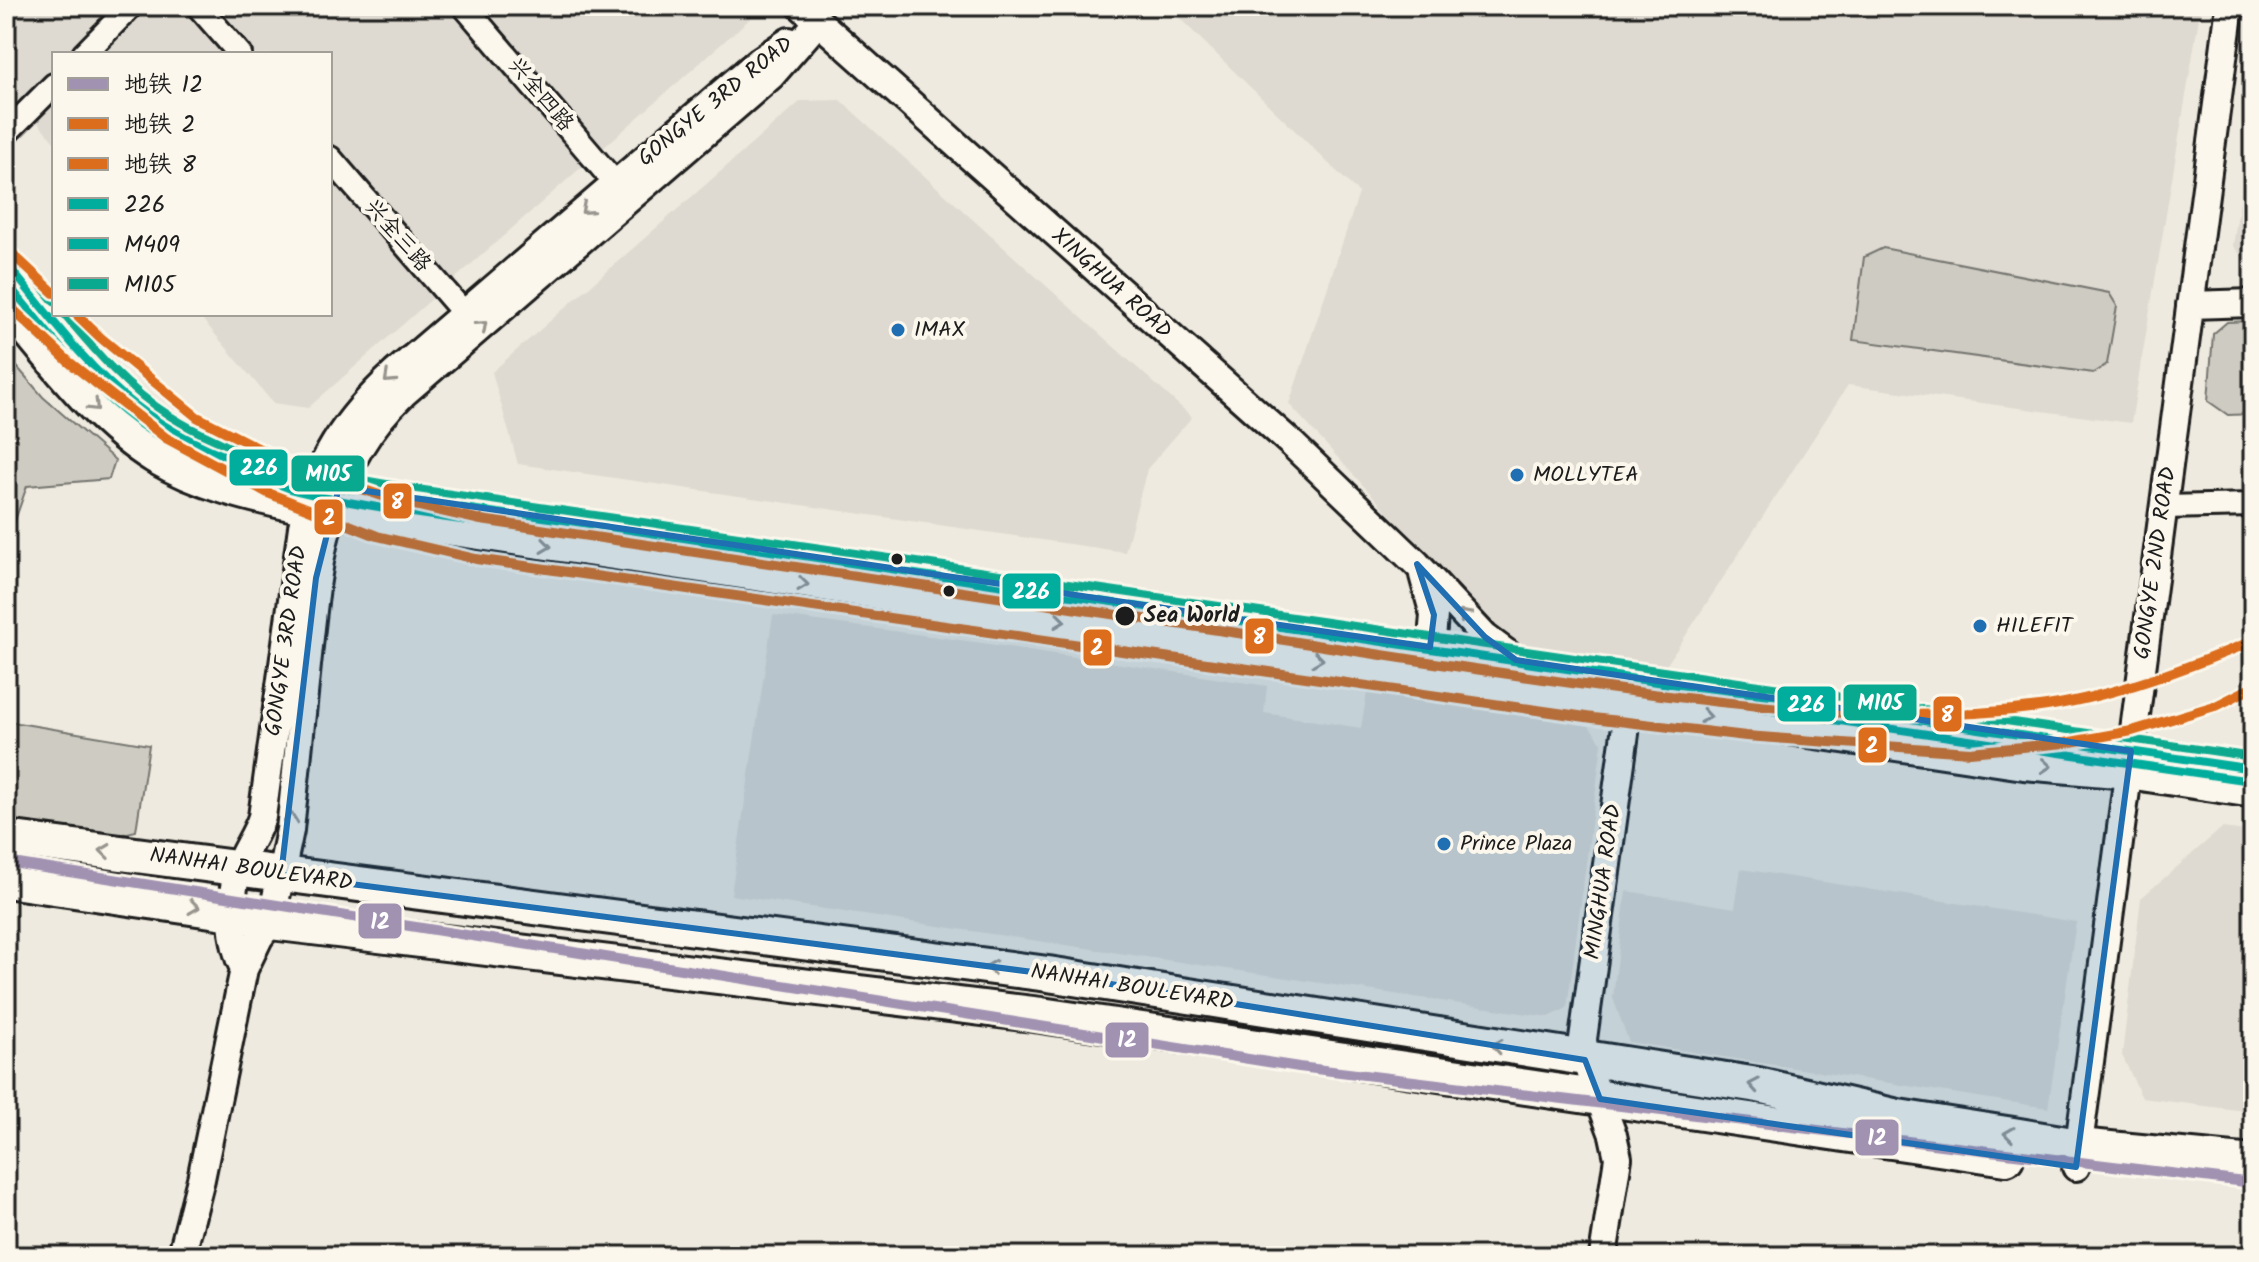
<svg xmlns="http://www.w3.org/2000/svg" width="2259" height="1262" font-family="Kalam,'LXGW WenKai TC',sans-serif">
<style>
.built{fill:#dedad1}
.green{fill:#ceccc2;stroke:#75746f;stroke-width:2}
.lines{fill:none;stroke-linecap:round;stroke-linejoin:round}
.minor-casing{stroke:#1c1c1c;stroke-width:28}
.tertiary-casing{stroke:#1c1c1c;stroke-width:32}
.secondary-casing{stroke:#1c1c1c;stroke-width:36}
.primary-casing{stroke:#1c1c1c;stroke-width:40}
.minor{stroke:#fbf7ec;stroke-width:22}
.tertiary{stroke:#fbf7ec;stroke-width:26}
.secondary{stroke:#fbf7ec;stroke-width:30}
.primary{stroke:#fbf7ec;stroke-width:34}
.bus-1-casing{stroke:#fbf7ec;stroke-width:14}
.bus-2-casing{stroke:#fbf7ec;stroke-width:14}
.bus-3-casing{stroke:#fbf7ec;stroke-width:14}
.bus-1{stroke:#01ad9c;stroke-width:8}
.bus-2{stroke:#01ad9c;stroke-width:8}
.bus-3{stroke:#08a98e;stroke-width:8}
.metro-1-casing{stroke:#fbf7ec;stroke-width:16}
.metro-2-casing{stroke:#fbf7ec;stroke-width:16}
.metro-3-casing{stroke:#fbf7ec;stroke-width:16}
.metro-1{stroke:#a192b2;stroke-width:10}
.metro-2{stroke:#db6d1c;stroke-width:10}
.metro-3{stroke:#db6d1c;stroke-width:10}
.oneway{stroke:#97948e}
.marked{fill:#1f6fb2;fill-opacity:0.2;stroke:#1f6fb2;stroke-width:6;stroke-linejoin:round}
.poi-dot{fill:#1f6fb2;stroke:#fbf7ec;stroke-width:3}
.bus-dot{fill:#1c1c1c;stroke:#fbf7ec;stroke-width:3}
.labels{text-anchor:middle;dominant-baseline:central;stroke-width:8;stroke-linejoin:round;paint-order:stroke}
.street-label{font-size:22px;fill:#1c1c1c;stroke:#fbf7ec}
.poi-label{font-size:22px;fill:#1c1c1c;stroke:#fbf7ec;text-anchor:start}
.stop-label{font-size:22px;font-weight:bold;fill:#1c1c1c;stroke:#fbf7ec;text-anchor:start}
.line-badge{stroke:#fbf7ec;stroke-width:3}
.badge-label{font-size:22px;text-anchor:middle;font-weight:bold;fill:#fff}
</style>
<rect width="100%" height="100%" fill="#eeeadf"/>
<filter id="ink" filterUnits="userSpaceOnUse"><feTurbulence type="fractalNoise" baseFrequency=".0125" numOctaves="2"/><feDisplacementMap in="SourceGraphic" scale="16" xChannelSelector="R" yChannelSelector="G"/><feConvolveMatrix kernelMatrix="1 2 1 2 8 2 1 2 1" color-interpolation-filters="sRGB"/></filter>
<g filter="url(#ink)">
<path class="built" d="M6,6H757L761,9L308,408L273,403L198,314H330V54H54V142L6,84Z
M1167,6H2201L2131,423L1848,385L1664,669L1607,663L1516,643L1484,618L1289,404L1359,193Z
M840,100L1192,417L1147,469L1125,552L518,464L492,372L801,101Z
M2253,115V269L2233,246Z
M773,615L982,643L1267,686L1264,713L1361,728L1367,693L1589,726L1602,743L1567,1008L1549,1017L731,895Z
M2222,828L2253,832V1112L2142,1098L2122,1055L2141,898Z
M1741,869L2076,922L2048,1108L1629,1042L1613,998L1626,891L1735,908Z"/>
<path class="green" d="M1883,248L2109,293L2117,306L2107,364L2093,373L1853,340L1864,257Z
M2253,321V414L2228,415L2208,401L2213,334L2227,322Z
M6,354L43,397L115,460L109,479L27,486L6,546Z
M6,721L149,745L136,831L90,842L6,830Z"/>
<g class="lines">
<defs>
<path id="minor" d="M198,6L240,54
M464,6L616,184
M84,54L131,6
M6,133L54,85
M330,158L464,313
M2164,507L2253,505"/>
<path id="tertiary" d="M801,6L1292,444L1417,564L1485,637L1516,660
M2190,305L2253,303
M1422,646L1432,639L1434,615L1423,575
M244,969C229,940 229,901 238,869C242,853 256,836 262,817L302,527C317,461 345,419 395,373L759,61L789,41
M2076,1167L2230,6
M187,1256L183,1250L201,1179L244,969L259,938L271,922L290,830C296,775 301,720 307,665C318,563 324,469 403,394L771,76L818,22
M1603,1256L1618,1158L1613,1135L1585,1060L1583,1039L1629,704"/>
<path id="secondary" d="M6,263C46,310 85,363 132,403C210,470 317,484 415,501L2253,769
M6,306C51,358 95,421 155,458C199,484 249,496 299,507L2024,764L2128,773L2253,792"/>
<path id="primary" d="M6,838L1048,974L1758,1085L1898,1117L2013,1135L2079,1146L2253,1163
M6,880L232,913L271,922L1041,1015L2006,1158"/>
</defs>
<use href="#minor" class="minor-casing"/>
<use href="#tertiary" class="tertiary-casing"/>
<use href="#secondary" class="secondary-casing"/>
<use href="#primary" class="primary-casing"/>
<use href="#minor" class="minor"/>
<use href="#tertiary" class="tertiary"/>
<use href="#secondary" class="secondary"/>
<use href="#primary" class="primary"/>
<defs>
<path id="bus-1" d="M6,263C46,311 84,365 134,404C215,469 316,484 415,501L2253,769"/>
<path id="bus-2" d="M6,282C43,326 79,375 124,412C206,480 312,496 413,513L2251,781"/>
<path id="bus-3" d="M15,255L54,302
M64,314C95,351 128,390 170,416C244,463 333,475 417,489L2253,757"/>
</defs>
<use href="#bus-1" class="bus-1-casing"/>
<use href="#bus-2" class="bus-2-casing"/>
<use href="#bus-3" class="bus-3-casing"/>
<use href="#bus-1" class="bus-1"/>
<use href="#bus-2" class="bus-2"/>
<use href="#bus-3" class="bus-3"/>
<defs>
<path id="metro-1" d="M6,862L1299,1067L2253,1183"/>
<path id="metro-2" d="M6,303L69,362L166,438L268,493L377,536L476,559L1593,718L1746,736L1970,752L2065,743L2132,731L2218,705L2253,687"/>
<path id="metro-3" d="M6,248L54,293
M76,314L101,338L197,417L291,465L397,501L481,520C740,559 999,598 1258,636C1395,657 1531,679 1669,696C1793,711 1922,724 2047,706C2118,695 2187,668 2253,641"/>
</defs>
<use href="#metro-1" class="metro-1-casing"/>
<use href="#metro-2" class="metro-2-casing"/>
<use href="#metro-3" class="metro-3-casing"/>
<use href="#metro-1" class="metro-1"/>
<use href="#metro-2" class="metro-2"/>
<use href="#metro-3" class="metro-3"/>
</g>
<defs><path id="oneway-chevron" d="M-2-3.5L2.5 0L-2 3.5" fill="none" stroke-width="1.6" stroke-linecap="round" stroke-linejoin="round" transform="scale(2)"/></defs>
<g class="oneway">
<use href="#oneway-chevron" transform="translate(586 209) rotate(139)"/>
<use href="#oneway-chevron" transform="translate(482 326) rotate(-41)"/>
<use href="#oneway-chevron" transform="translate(389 378) rotate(137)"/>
<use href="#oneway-chevron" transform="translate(94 406) rotate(45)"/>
<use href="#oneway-chevron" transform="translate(546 546) rotate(8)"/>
<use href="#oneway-chevron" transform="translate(803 584) rotate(8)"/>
<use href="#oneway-chevron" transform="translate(1464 615) rotate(-133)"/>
<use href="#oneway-chevron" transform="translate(1060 621) rotate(8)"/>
<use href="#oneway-chevron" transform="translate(1318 659) rotate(8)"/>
<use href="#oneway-chevron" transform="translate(1706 716) rotate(9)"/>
<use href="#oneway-chevron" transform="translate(2046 766) rotate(5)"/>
<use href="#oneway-chevron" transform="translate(291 818) rotate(-84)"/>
<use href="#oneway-chevron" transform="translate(105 851) rotate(-173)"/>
<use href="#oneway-chevron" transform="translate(194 907) rotate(8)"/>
<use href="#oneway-chevron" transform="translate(991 967) rotate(-173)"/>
<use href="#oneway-chevron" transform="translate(1497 1046) rotate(-171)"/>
<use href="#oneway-chevron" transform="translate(1754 1085) rotate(-170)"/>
<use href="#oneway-chevron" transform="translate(2009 1134) rotate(-172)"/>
</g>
</g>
<path class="marked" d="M339,487L1430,647L1434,615L1417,564L1485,637L1516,660L2131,751L2076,1167L1600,1099L1585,1060L1048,974L281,875L316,578Z"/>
<g class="poi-dot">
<circle cx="898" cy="330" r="8"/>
<circle cx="1517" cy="475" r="8"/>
<circle cx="1980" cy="626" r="8"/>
<circle cx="1444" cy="844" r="8"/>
</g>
<g class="bus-dot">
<circle cx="897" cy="559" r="7"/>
<circle cx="949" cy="591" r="7"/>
<circle cx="1125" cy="616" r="11"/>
</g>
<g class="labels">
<g class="street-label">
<text transform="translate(540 95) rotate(50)">兴全四路</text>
<text transform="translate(716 102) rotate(-39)">GONGYE 3RD ROAD</text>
<text transform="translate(397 236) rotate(49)">兴全三路</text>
<text transform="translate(1111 284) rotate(42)">XINGHUA ROAD</text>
<text transform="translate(2156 563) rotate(-82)">GONGYE 2ND ROAD</text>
<text transform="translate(287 641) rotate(-82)">GONGYE 3RD ROAD</text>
<text transform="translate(251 870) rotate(8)">NANHAI BOULEVARD</text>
<text transform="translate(1604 882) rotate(-82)">MINGHUA ROAD</text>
<text transform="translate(1132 988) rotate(9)">NANHAI BOULEVARD</text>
</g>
<g class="poi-label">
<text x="914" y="330">IMAX</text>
<text x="1533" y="475">MOLLYTEA</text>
<text x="1996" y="626">HILEFIT</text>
<text x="1460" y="844">Prince Plaza</text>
</g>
<g class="stop-label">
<text x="1144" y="616">Sea World</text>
</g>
</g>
<g class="line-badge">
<rect x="228" y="448" width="61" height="39" rx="8" fill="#01ad9c"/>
<rect x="290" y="454" width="76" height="39" rx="8" fill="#08a98e"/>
<rect x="382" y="482" width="31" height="38" rx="8" fill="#db6d1c"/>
<rect x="313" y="498" width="31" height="38" rx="8" fill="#db6d1c"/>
<rect x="1001" y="572" width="61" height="38" rx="8" fill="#01ad9c"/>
<rect x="1244" y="617" width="31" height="38" rx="8" fill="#db6d1c"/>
<rect x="1082" y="628" width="31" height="39" rx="8" fill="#db6d1c"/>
<rect x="1842" y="683" width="76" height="39" rx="8" fill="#08a98e"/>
<rect x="1776" y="685" width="61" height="38" rx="8" fill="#01ad9c"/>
<rect x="1932" y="695" width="31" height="38" rx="8" fill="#db6d1c"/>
<rect x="1857" y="726" width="31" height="38" rx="8" fill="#db6d1c"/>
<rect x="357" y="902" width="46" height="38" rx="8" fill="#a192b2"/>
<rect x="1104" y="1021" width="46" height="38" rx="8" fill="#a192b2"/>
<rect x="1854" y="1118" width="46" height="39" rx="8" fill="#a192b2"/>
</g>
<g class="badge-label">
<text x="259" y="475">226</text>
<text x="328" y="481">M105</text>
<text x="397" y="509">8</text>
<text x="329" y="525">2</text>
<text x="1031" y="599">226</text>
<text x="1259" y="644">8</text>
<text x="1097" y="655">2</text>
<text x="1880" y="710">M105</text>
<text x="1806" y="712">226</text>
<text x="1947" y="722">8</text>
<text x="1872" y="753">2</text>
<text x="380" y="929">12</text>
<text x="1127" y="1047">12</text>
<text x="1877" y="1145">12</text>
</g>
<rect width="2259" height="1262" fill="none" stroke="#fbf7ec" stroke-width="32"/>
<rect x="16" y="16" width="2227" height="1230" fill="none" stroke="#1c1c1c" stroke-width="3" filter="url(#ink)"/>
<rect x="52" y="52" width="280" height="264" fill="#fbf7ec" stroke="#a29f99" stroke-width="2"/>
<rect x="68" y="78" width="40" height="12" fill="#a192b2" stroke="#a29f99" stroke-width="2"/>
<text x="124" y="92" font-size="24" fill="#1c1c1c">地铁 12</text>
<rect x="68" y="118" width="40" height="12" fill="#db6d1c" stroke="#a29f99" stroke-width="2"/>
<text x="124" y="132" font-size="24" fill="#1c1c1c">地铁 2</text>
<rect x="68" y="158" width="40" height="12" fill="#db6d1c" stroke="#a29f99" stroke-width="2"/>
<text x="124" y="172" font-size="24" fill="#1c1c1c">地铁 8</text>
<rect x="68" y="198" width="40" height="12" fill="#01ad9c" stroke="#a29f99" stroke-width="2"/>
<text x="124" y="212" font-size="24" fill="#1c1c1c">226</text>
<rect x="68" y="238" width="40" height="12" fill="#01ad9c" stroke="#a29f99" stroke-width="2"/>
<text x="124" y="252" font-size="24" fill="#1c1c1c">M409</text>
<rect x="68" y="278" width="40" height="12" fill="#08a98e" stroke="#a29f99" stroke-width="2"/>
<text x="124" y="292" font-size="24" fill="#1c1c1c">M105</text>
</svg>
